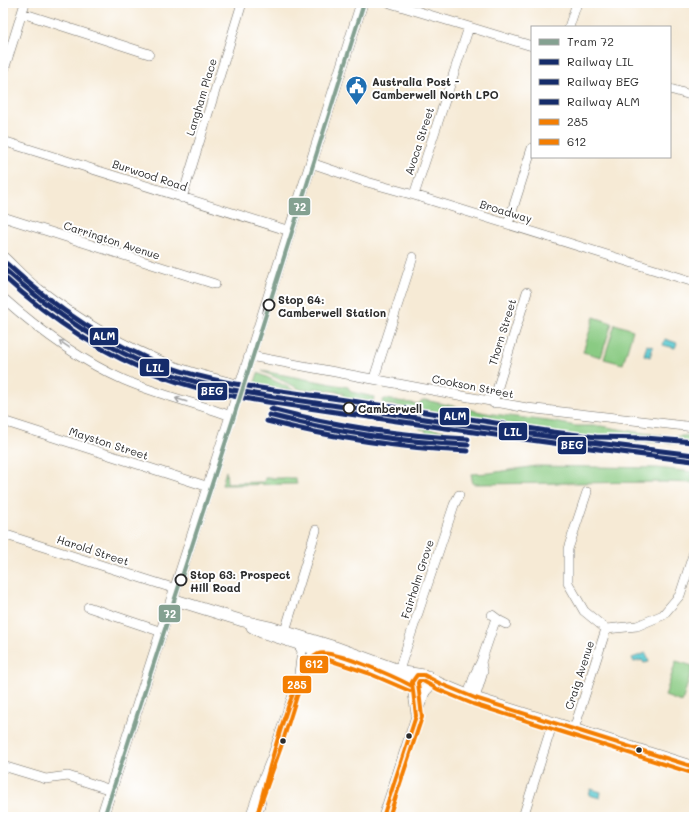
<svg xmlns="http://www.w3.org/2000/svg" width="697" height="820" font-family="Mali,sans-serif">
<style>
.green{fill:#8acb83;stroke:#5a7b57}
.water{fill:#5dcad1;stroke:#447a7e}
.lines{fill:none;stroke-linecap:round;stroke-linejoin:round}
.minor-casing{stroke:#726e66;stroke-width:10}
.major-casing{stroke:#726e66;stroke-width:12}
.minor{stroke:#fff;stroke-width:9}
.major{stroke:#fff;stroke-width:11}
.tram{stroke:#2b2b2b;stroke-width:1}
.bus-1-casing{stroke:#fff;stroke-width:7}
.bus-2-casing{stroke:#fff;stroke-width:7}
.bus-1{stroke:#f47e02;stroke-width:4}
.bus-2{stroke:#f47e02;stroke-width:4}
.rail-1-casing{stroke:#fff;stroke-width:8}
.rail-2-casing{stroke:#fff;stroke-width:8}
.rail-3-casing{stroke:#fff;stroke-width:8}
.rail-1{stroke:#152c6b;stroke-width:5}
.rail-2{stroke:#152c6b;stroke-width:5}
.rail-3{stroke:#152c6b;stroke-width:5}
.tram-1-casing{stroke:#fff;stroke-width:7}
.tram-1{stroke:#84a191;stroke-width:4}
.oneway{stroke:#a0a0a0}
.stop-dot{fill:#fff;stroke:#2b2b2b;stroke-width:2}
.bus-dot{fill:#2b2b2b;stroke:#fff;stroke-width:1.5}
.labels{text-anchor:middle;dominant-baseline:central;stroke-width:4;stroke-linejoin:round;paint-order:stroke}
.poi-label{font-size:11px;font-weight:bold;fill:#2b2b2b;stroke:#fff;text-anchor:start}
.street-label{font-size:11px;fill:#2b2b2b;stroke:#fff}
.stop-label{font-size:11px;font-weight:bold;fill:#2b2b2b;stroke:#fff;text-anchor:start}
.line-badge{stroke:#fff;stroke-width:1.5}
.badge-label{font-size:11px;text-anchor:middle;font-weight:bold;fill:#fff}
</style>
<rect width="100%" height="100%" fill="#fff"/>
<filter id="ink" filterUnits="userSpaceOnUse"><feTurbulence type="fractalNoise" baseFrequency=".025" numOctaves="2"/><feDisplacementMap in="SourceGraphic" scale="8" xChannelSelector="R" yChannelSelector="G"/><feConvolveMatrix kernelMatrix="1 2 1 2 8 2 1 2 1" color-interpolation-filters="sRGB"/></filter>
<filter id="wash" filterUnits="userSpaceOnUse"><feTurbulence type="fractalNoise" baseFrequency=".012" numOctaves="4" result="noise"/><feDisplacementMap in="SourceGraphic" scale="16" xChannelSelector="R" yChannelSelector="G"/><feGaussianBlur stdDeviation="0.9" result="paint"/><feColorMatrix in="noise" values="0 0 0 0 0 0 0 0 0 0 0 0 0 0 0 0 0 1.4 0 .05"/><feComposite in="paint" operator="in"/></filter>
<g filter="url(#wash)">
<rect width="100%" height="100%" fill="#f6ead5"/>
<path class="green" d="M594,317L612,323L601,357L583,352Z
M615,324L633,330L623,364L604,359Z
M262,371L348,387L351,392L374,397L373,402L343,398L344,393L313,388L312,391L300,389Z
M258,373L296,391L299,392L254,385Z
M385,399L418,404L422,401L425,400L486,413L555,422L576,426H601L636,432L670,437L694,435V445L664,442H626L584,438L526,430L447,416V414L382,404L383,400Z
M420,427L444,431L442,439L419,438V435L425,436L426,430L420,429Z
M536,466L657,468L694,472V483L662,482L473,484L471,474L490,473Z
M226,471L227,483L264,482L265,478H295L297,484L222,485Z
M676,661L693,666L682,702L665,696Z"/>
<path class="water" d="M665,339L677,343L675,348L663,345Z
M647,345L653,347L650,357L644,355Z
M646,653L649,662L644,663L642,660L634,662L632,658Z
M591,789L601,792L600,798L589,795Z"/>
</g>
<g filter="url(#ink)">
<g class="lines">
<defs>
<path id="minor" d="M390,3L532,46
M22,13L149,54
M569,27L577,3
M3,73L25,3
M670,89L694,96
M3,141L290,231
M311,163L367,182L414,195L694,282
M414,195L469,27
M182,198L242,3
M3,217L215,284
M508,224L532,148
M3,256C15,267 26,280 39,289C79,320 124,347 171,365C193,374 218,379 241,385
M3,298C38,329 81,361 124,380C159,395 196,403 231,416
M250,356L527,408L694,427
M374,378L413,257
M493,403L527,292
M3,421L209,487
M587,492L568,549V583L584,611L606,629L637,626L663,615L680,595L694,552
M3,534L176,589
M88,607L162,632
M492,615L500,621L506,624
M285,631L316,530
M298,644L302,651L299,673
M399,670L454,505L459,495
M412,687L416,714
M468,695L475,674L481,662L496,618
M475,698L483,672L481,662
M574,729L606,629
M3,766L46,779L68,776L111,790
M250,817L262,782L272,757L298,680L312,655L313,649
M257,817L261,801
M383,817L416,716L426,690
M523,817L553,722"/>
<path id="major" d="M172,599L243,621L270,627L335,647L404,672L424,675L441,684L475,698L694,767
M252,627L261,632L370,667L412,686
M412,680C409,697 436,694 428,676
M102,817L231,416L362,3"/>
</defs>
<use href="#minor" class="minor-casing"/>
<use href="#major" class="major-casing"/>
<use href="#minor" class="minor"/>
<use href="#major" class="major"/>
<path class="tram" d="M259,334L264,307"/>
<defs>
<path id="bus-1" d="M257,817C264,789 293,664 318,654C332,648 397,678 412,686
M383,817L416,716L412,682L417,675H424L441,684L475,698L694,767"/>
<path id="bus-2" d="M256,817L281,747L297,696L307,674L316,662L326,659L368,673L410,691
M389,817L422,717L418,683L419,681H423L439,690L473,704L692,773"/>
</defs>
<use href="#bus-1" class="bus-1-casing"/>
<use href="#bus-2" class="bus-2-casing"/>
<use href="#bus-1" class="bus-1"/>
<use href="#bus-2" class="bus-2"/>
<defs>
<path id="rail-1" d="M3,268C51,311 102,347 162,371C217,392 286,398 345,407C461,425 577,441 694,455
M269,415C335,432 400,442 468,445"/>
<path id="rail-2" d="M3,276C50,319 103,355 163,377C222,399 287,404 349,414C464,431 578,447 693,461
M267,421C333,438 400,448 468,451"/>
<path id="rail-3" d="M7,264C54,307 106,343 166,366C219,385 276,390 332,398C406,409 479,420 553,432L596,437L645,438L694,442
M271,409C336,426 401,436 468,439"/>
</defs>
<use href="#rail-1" class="rail-1-casing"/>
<use href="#rail-2" class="rail-2-casing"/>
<use href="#rail-3" class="rail-3-casing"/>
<use href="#rail-1" class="rail-1"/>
<use href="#rail-2" class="rail-2"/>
<use href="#rail-3" class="rail-3"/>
<defs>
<path id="tram-1" d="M104,817L235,413L364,3"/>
</defs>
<use href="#tram-1" class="tram-1-casing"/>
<use href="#tram-1" class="tram-1"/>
</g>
<defs><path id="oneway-shaft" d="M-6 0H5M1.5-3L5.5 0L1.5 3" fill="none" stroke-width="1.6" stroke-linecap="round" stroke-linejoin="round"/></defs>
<g class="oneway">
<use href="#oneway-shaft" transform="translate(64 344) rotate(-146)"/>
<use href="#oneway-shaft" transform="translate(181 400) rotate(-163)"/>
</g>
</g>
<defs>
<symbol id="civic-pin" viewBox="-11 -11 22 30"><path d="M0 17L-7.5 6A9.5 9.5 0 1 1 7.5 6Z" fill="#1f6fb2" stroke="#fff"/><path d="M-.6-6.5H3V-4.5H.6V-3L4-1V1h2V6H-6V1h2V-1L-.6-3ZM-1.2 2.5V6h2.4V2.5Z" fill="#fff"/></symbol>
</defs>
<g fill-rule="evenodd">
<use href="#civic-pin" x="344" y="74" width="25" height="34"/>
</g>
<g class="stop-dot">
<circle cx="269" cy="305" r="5.5"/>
<circle cx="349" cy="408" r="5.5"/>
<circle cx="181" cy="580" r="5.5"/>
</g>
<g class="bus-dot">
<circle cx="409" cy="736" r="3.5"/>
<circle cx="283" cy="741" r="3.5"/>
<circle cx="639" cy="750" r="3.5"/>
</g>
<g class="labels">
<g class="poi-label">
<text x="372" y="81">Australia Post -<tspan x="372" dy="13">Camberwell North LPO</tspan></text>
</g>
<g class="street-label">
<text transform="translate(201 97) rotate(-73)">Langham Place</text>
<text transform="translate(419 141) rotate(-72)">Avoca Street</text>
<text transform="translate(150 175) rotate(18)">Burwood Road</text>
<text transform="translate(506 211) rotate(17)">Broadway</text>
<text transform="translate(112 240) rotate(18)">Carrington Avenue</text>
<text transform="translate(502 332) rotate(-73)">Thorn Street</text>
<text transform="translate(473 386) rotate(11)">Cookson Street</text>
<text transform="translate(109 443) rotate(18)">Mayston Street</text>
<text transform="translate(93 550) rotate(18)">Harold Street</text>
<text transform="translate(417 579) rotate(-72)">Fairholm Grove</text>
<text transform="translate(579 675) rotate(-72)">Craig Avenue</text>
</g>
<g class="stop-label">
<text x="278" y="299">Stop 64:<tspan x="278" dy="13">Camberwell Station</tspan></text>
<text x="358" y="408">Camberwell</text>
<text x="190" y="574">Stop 63: Prospect<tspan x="190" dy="13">Hill Road</tspan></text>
</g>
</g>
<g class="line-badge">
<rect x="288" y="197" width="23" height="19" rx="4" fill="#84a191"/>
<rect x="89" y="327" width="30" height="19" rx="4" fill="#152c6b"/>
<rect x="139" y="358" width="31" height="19" rx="4" fill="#152c6b"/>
<rect x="197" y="382" width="31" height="19" rx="4" fill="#152c6b"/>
<rect x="439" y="407" width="31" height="19" rx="4" fill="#152c6b"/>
<rect x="498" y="422" width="30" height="19" rx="4" fill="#152c6b"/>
<rect x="557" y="436" width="30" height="19" rx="4" fill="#152c6b"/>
<rect x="158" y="604" width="23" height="19" rx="4" fill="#84a191"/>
<rect x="299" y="655" width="30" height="19" rx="4" fill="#f47e02"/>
<rect x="282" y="675" width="30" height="19" rx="4" fill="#f47e02"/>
</g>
<g class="badge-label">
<text x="300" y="211">72</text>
<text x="104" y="340">ALM</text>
<text x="155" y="372">LIL</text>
<text x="212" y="395">BEG</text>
<text x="455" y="420">ALM</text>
<text x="513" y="436">LIL</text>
<text x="572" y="449">BEG</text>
<text x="170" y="618">72</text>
<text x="314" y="668">612</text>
<text x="297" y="689">285</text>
</g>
<rect width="697" height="820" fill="none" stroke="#fff" stroke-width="16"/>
<rect x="531" y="26" width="140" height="132" fill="#ffffff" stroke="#aaaaaa"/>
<rect x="539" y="39" width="20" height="6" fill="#84a191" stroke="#aaaaaa"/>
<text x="567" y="46" font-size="12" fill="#2b2b2b">Tram 72</text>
<rect x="539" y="59" width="20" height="6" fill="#152c6b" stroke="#aaaaaa"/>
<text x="567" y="66" font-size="12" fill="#2b2b2b">Railway LIL</text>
<rect x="539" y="79" width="20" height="6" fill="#152c6b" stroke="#aaaaaa"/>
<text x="567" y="86" font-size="12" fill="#2b2b2b">Railway BEG</text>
<rect x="539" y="99" width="20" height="6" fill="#152c6b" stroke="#aaaaaa"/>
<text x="567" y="106" font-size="12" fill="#2b2b2b">Railway ALM</text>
<rect x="539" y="119" width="20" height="6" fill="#f47e02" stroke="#aaaaaa"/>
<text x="567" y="126" font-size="12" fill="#2b2b2b">285</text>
<rect x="539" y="139" width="20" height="6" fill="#f47e02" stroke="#aaaaaa"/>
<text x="567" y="146" font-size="12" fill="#2b2b2b">612</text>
</svg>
